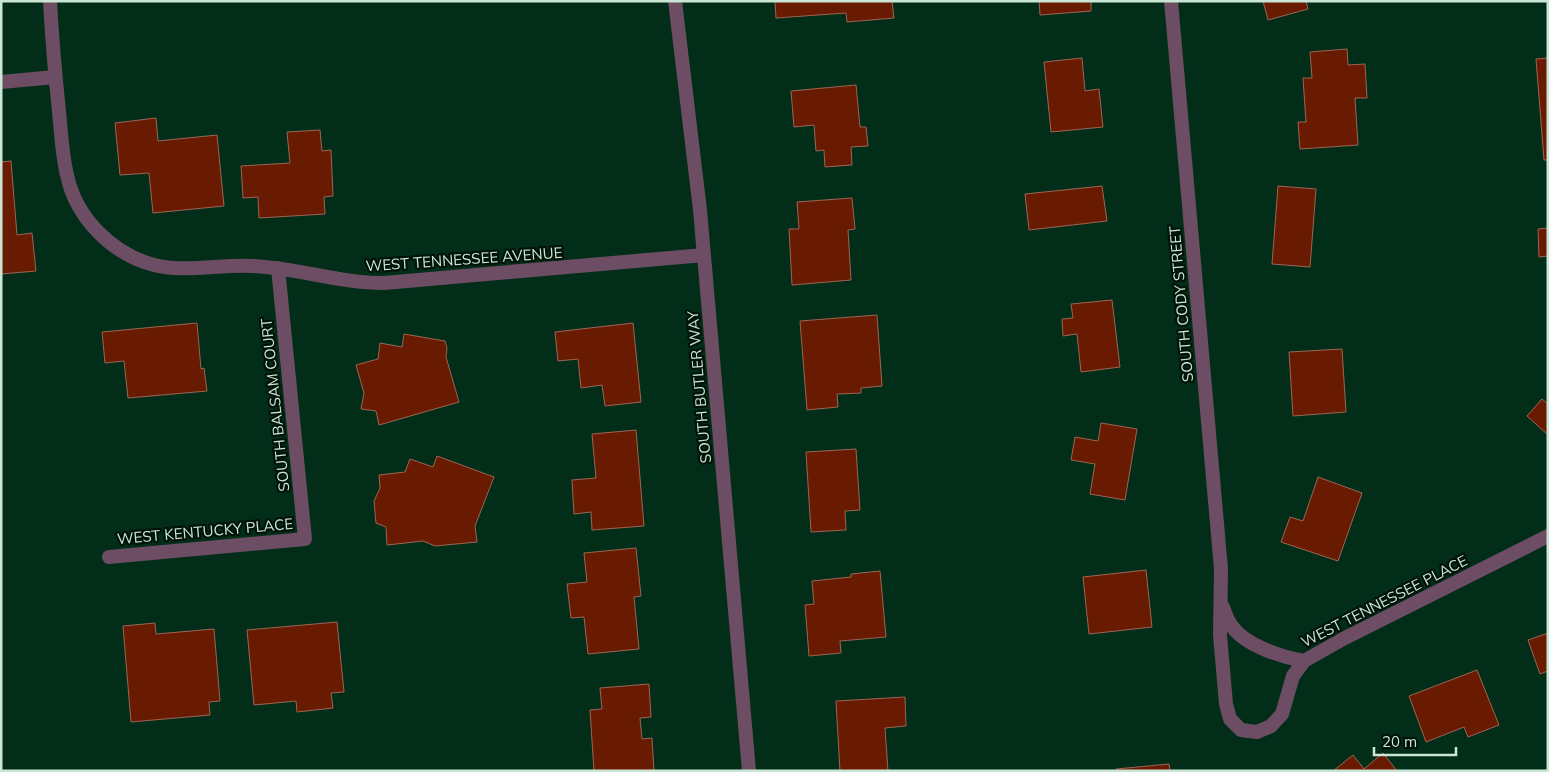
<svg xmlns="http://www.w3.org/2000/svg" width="1549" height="772" font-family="Mulish,sans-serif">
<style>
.building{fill:#691b01;stroke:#9c6555}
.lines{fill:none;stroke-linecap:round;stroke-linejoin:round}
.minor{stroke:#6c4d63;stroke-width:14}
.labels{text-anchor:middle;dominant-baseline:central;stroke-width:4.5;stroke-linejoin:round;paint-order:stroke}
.street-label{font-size:15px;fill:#cae6d4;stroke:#011308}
</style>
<rect width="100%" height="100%" fill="#022e19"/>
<path class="building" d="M775,1H892L894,18L847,22L846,13L776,18Z
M1039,1H1091V11L1040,15Z
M1263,1H1306L1308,9L1268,20Z
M1347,49L1348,65L1365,64L1367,98H1355L1358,145L1300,149L1298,122H1306L1303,78H1312L1310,52Z
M1082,58L1085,91L1099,89L1103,127L1051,132L1044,62Z
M1548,58V160H1544L1536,59Z
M856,85L860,127H866L868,146L851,147L852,165L825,167L824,150L816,151L814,125L794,127L791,91Z
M156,118L158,141L217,135L224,206L153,213L149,173L120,175L115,123Z
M320,130L322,151L331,150L333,196L324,197L325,214L259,218L258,197L243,198L241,166L290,163L287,132Z
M11,161L17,235L32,233L36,271L1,274V162Z
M1102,186L1107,221L1029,230L1025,194Z
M1278,186L1316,189L1310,267L1272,264Z
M852,198L855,229L848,230L851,280L792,285L789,229H799L797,202Z
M1548,228V256L1539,257L1538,229Z
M1112,300L1120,367L1081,372L1077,334L1063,336L1062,319L1073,318L1071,304Z
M877,315L882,386L861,388V393L837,394L838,407L807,410L800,321Z
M197,323L201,369L204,368L207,391L128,398L124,361L105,363L102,332Z
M633,323L641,402L605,406L602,385L581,388L578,359L558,361L555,332Z
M404,334L445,341L447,348L446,357L459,402L379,425L376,411L361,409L364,393L356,365L378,359L380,343L402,347Z
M1342,349L1346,412L1293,416L1289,352Z
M1542,399L1548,404V435L1527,416Z
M1101,423L1137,429L1125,500L1090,494L1095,464L1071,460L1075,437L1098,441Z
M636,430L644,526L592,530L591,512L574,514L572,480L596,478L592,434Z
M856,449L860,510L845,511L846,530L811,532L806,452Z
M437,456L494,477L475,526L477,542L435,546L423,541L387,545L386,527L376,523L374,501L380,488L379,475L405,472L410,459L433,467Z
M1318,477L1362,493L1338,561L1281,542L1290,517L1303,521Z
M636,548L641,596L634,597L639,649L588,654L584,617L571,618L567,584L587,582L584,553Z
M1146,570L1152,627L1089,634L1083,577Z
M880,571L886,637L840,641L841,653L809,656L805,605L814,604L812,581L851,577V574Z
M337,622L344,692L331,693L333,708L297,712L296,701L254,705L247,630Z
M155,623L156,634L214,629L220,701L209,702L210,715L131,722L123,626Z
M1548,633V671L1540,674L1528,640Z
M1477,670L1499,725L1468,737L1464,727L1426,742L1409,696Z
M649,684L651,717L640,718L642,739L652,738L654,771H594L590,710L602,709L600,688Z
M905,697L906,726L885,728L888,771H840L836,701Z
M1383,753L1397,771H1333L1353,755L1364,769Z
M1169,764L1170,771H1116V769Z"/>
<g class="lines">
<path class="minor" d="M50,1C52,38 55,74 59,111C61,132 62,154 67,175C76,218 112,254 154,265C187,273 220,264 252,266C297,268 339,283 384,283L704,255
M675,1L700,210L749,771
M1171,1L1221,569L1220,635L1226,704L1230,719L1241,730L1257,732L1271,726L1282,714L1293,676L1304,661L1343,639L1548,536
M1,82L55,77
M109,557L305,539L278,268
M1223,607C1225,612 1227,619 1231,625C1244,645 1281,657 1304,661"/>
</g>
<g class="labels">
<g class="street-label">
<text transform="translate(464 259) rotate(-4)">WEST TENNESSEE AVENUE</text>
<text transform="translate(1181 304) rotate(-95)">SOUTH CODY STREET</text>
<text transform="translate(699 387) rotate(-95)">SOUTH BUTLER WAY</text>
<text transform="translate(275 405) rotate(-96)">SOUTH BALSAM COURT</text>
<text transform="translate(205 531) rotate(-5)">WEST KENTUCKY PLACE</text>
<text transform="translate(1384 601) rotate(-27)">WEST TENNESSEE PLACE</text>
</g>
</g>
<rect width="1549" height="772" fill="none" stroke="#cae6d4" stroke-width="5"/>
<path d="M1374 747v8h82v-8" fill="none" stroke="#cae6d4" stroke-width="2.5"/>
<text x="1382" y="747" font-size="15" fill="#cae6d4" stroke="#011308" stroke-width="4" paint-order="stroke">20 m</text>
</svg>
